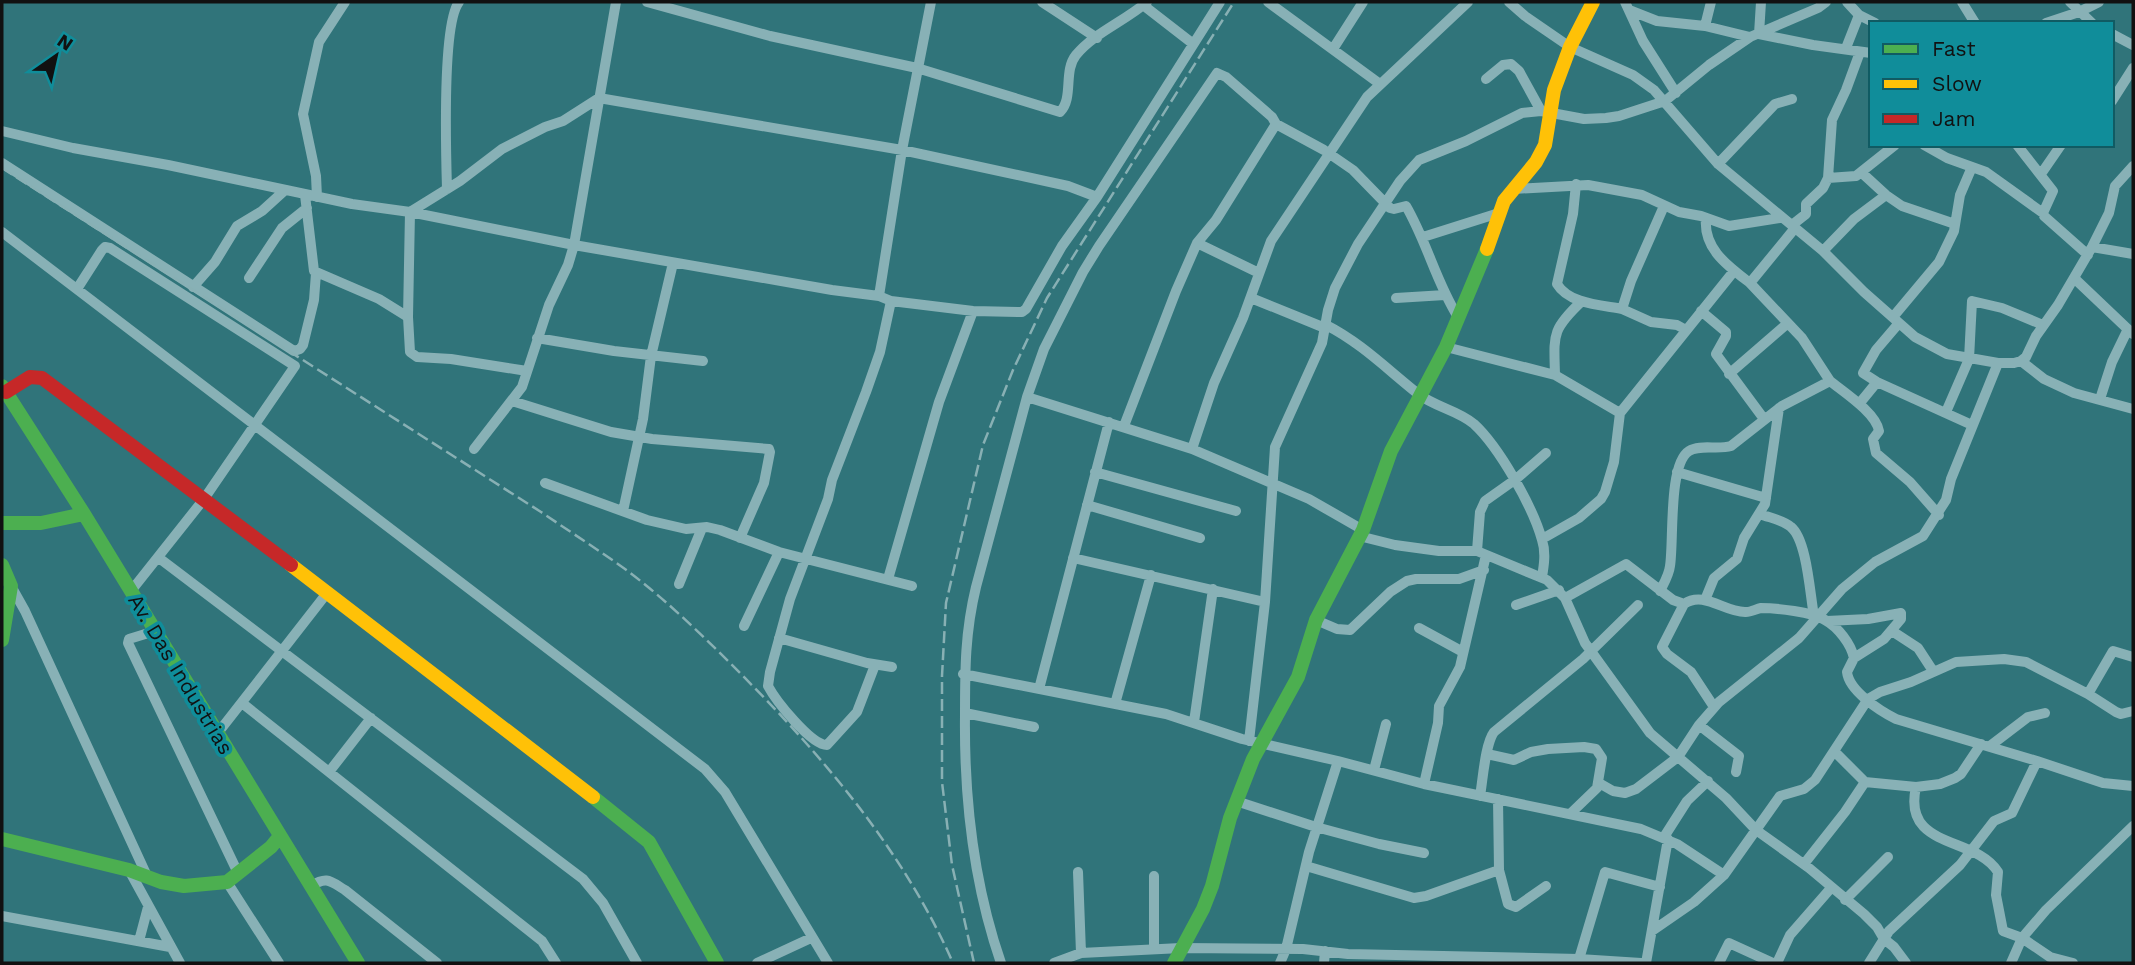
<svg xmlns="http://www.w3.org/2000/svg" width="2135" height="965" font-family="'Work Sans',sans-serif">
<style>
.lines{fill:none;stroke-linecap:round;stroke-linejoin:round}
.street{stroke:#88b1b6;stroke-width:10}
.fast{stroke:#4caf50;stroke-width:14}
.slow{stroke:#ffc107;stroke-width:14}
.jam{stroke:#c62828;stroke-width:14}
.rail{stroke:#88b0b4;stroke-width:2.5;stroke-dasharray:12 5;stroke-linecap:butt}
.labels{text-anchor:middle;dominant-baseline:central;stroke-width:7;stroke-linejoin:round;paint-order:stroke}
.street-label{font-size:21px;fill:#111;stroke:#108d9a}
</style>
<rect width="100%" height="100%" fill="#30747a"/>
<g class="lines">
<path class="street" d="M647,2L770,36L917,68L1060,112C1074,98 1063,71 1076,55C1094,33 1125,21 1147,2
M1042,2L1097,38
M1268,2L1380,84
M1509,2L1525,16L1570,47L1633,75L1654,90L1718,164L1823,251L1864,292L1915,337L1947,354L1998,363H2014L2021,361L2026,357L2036,336L2058,305L2092,247L2109,213L2115,186L2133,166
M1625,2L1643,41L1676,93
M1761,2L1759,34L1813,45L1871,53
M1847,2L1859,15L1875,23
M1962,2L1975,23
M2070,2L2092,23
M1143,5L1192,43
M1629,10L1657,21L1705,26L1750,37
M2046,23L2079,12L2099,2
M1705,26L1711,2
M2112,34L2133,45
M1846,48L1859,15
M1333,49L1363,2
M1860,52L1846,90L1832,120L1828,178L1856,176L1895,145
M1486,79L1503,65L1511,64L1519,71L1541,111
M2112,101L2133,68
M2,131L73,148L168,165L352,204L410,212L574,245L832,290L879,296L891,301L973,311L1022,312L1026,309L1062,246L1097,197L1220,2
M1924,145L1947,158L1986,172L2043,213
M2017,145L2053,191L2043,213L2044,216L2088,255
M2,163L294,351L300,349L303,345L314,300L316,273
M1718,164L1775,104L1792,99
M1862,173L1886,195L1902,206L1955,224
M2041,174L2061,145
M1576,184L1573,214L1557,284C1569,304 1601,305 1622,309
M447,189C446,155 442,24 459,2
M1513,189L1588,185L1642,195L1679,212L1701,216L1729,226L1780,218
M305,195L314,271L379,299L408,317
M317,197L316,176L303,114L319,42L345,2
M1664,206L1631,281L1622,309L1651,322L1677,325L1686,330
M1706,218C1703,249 1728,266 1750,283L1795,228
M1792,225L1806,214V204L1823,188L1828,178
M2,232L705,769L725,792L828,963
M1423,237L1499,213
M1197,243L1259,273
M2092,247L2133,254
M1823,251L1854,219L1886,195
M249,278L282,228L307,208
M2074,278L2133,334
M1750,283L1802,338L1830,381
M193,287L215,262L237,226L262,211L284,191
M77,289L102,250L105,247L110,248L295,366L204,499L131,591
M879,296L902,150L931,2
M1251,298L1325,328
M1396,298L1445,295
M1701,311L1726,332V336L1716,354L1764,419
M1893,317L1939,262L1954,231L1960,195L1972,167
M1899,323L1876,350L1863,373L1877,382L1972,425
M1326,325C1360,342 1388,370 1417,393C1434,407 1458,410 1474,424C1499,447 1533,507 1542,540C1546,552 1544,565 1542,577
M537,338L614,351L703,361
M1446,347L1555,375L1620,413
M2021,361L2044,379L2074,393L2133,409
M527,371L451,359L417,357L410,352L408,317L410,212L460,181L502,149L545,127L563,121L599,98L902,150L1068,186L1097,197
M1729,374L1788,323
M1555,375C1554,335 1551,330 1582,301
M1027,397L1192,449L1309,499L1363,530
M2100,399L2112,362L2128,329
M512,401L611,432L652,439L769,449L770,452L764,483L740,538
M1859,404L1877,382
M1946,412L1969,359L1972,301L2002,308L2043,325
M1124,426L1176,291L1197,243L1216,220L1276,124
M474,449L522,387L549,305L568,265L574,245L616,2
M1192,449L1214,383L1243,318L1271,241L1367,97L1468,2
M1095,472L1236,511
M1677,472L1766,498
M545,483L647,520L686,529L707,527L720,530L779,552L912,586
M1087,505L1200,538
M623,511L643,419L651,356L673,263
M1760,514C1770,518 1783,520 1791,527C1807,540 1810,595 1814,616
M1359,536L1395,545L1439,551H1477L1547,580L1565,598L1585,643L1650,733L1726,798L1756,830L1809,868L1864,914L1877,927L1884,939L1894,947L1906,963
M1542,539L1579,518L1601,499L1605,492L1614,462L1620,413L1734,271
M1477,551L1480,512L1485,501L1516,479L1546,453
M159,558L583,879L603,903L637,963
M1073,558L1265,602
M888,579L939,402L973,311
M679,584L702,528
M11,586L25,611L147,876
M1660,591C1664,583 1669,575 1670,566C1674,542 1668,464 1689,451C1700,444 1718,450 1731,446L1782,406L1830,381C1845,393 1876,413 1879,431L1873,439L1876,453L1910,482L1939,515
M1565,598L1626,564L1673,600L1684,604
M1705,600L1714,578L1737,559L1744,538L1765,504L1779,408
M1516,605L1559,590
M1316,620L1337,629L1350,630L1390,592L1407,581L1416,579H1459L1484,570
M1827,621L1868,619L1901,613V619L1884,639L1854,658
M744,626L779,552
M1419,628L1463,652
M155,631L129,639L128,643L238,873
M1892,631L1918,648L1933,671
M779,638L867,663L892,667
M875,665L857,712L827,745C811,745 776,701 768,686L770,672L790,599L828,499L832,480L866,392L880,352L891,301
M963,674L1166,714L1242,739L1338,761L1424,784L1641,829L1677,844L1724,875
M1039,689L1109,422
M2088,694L2113,651L2133,657
M242,703L542,941L556,963
M1115,704L1151,575
M1714,707L1691,672L1667,654L1662,647L1684,604C1704,590 1725,613 1746,612C1751,612 1756,609 1761,608C1776,608 1813,612 1825,620C1838,627 1851,644 1854,658L1847,672C1849,691 1880,711 1896,719L2037,761L2103,783L2133,786
M965,713L1034,727
M1194,722L1213,589
M1699,725L1739,756L1736,772
M217,734L327,593
M1249,741L1265,602L1275,447L1322,343L1328,310L1335,288L1358,244L1400,181L1419,160L1466,141L1522,113L1541,111L1584,119L1606,118L1619,116L1665,101L1709,65L1750,37L1818,8L1826,2
M1990,746L2028,717L2045,713
M1835,752L1865,782L1916,787L1940,784L1955,778L1961,774L1981,744
M1487,754L1514,760L1531,752L1548,749L1584,747L1596,749L1602,758L1597,788L1570,814
M1374,770L1386,724
M329,772L371,718
M1599,783L1613,791L1625,793L1636,789L1678,757L1699,725L1719,702L1799,638L1842,589L1875,562L1923,536L1946,500L1951,479L1998,363
M1424,784L1438,723L1439,706L1460,667L1486,555
M1916,787C1902,850 1975,835 1998,872L1996,895L2003,931L2022,938L2050,957L2073,963
M1480,796C1483,779 1485,744 1494,732L1583,659L1638,605
M1498,799L1499,870L1508,904L1516,907L1546,886
M1236,801L1316,827L1379,844L1424,853
M1664,837L1687,801L1708,781
M1804,864L1845,812L1865,782
M1306,866L1414,898L1426,896L1499,870
M129,870L180,963
M1078,872L1081,953
M227,882L279,963
M311,886C327,876 330,881 345,890L437,963
M1845,900L1888,857
M2,916L170,947
M1652,931L1694,902L1724,875L1780,796L1804,789L1815,780L1868,699L1880,692L1911,682L1956,662L2004,659L2026,662L2088,694L2116,712L2121,714L2133,711
M139,941L148,907
M1154,949V876
M1579,959L1605,872L1660,887
M757,963L811,938
M1001,963C973,882 964,800 965,715C965,670 965,632 976,587L1027,397L1044,349L1083,272L1099,246L1217,73L1226,77L1272,117L1276,124L1324,150L1353,170L1390,208L1394,209L1406,206C1427,242 1436,282 1458,317
M1054,963L1081,953L1181,948L1303,949L1348,954L1579,959L1641,963
M1280,963L1286,949L1309,852L1338,761
M1324,963L1325,951
M1646,963L1668,839
M1719,963L1729,943L1773,963
M1777,963L1790,935L1831,888
M1869,963L1889,931L1960,865L1994,821L2012,813L2037,761
M2011,963L2022,938L2046,910L2133,826"/>
<path class="fast" d="M2,386L84,514L358,963
M2,523H41L84,514
M2,565L11,586L2,640
M593,797L649,842L717,963
M2,839L129,870L161,882L184,886L227,882L271,847L280,836
M1174,963L1203,909L1212,886L1230,818L1253,759L1298,677L1316,620L1363,530L1391,451L1446,347L1487,249"/>
<path class="slow" d="M1487,249L1504,201L1536,162L1545,145L1554,90L1570,47L1593,2
M291,565L593,797"/>
<path class="jam" d="M6,392L30,377L42,378L291,565"/>
<path class="rail" d="M2,168L541,512C569,531 597,549 625,569C668,601 706,639 743,676C827,761 905,854 953,963
M974,963L952,865L942,782V676L946,603L983,445L1013,370L1047,298L1234,2"/>
</g>
<g class="labels">
<g class="street-label">
<text transform="translate(181 674) rotate(59)">Av. Das Industrias</text>
</g>
</g>
<rect width="2135" height="965" fill="none" stroke="#111111" stroke-width="7"/>
<rect x="1869" y="21" width="245" height="126" fill="#108d9a" stroke="#105b63" stroke-width="2"/>
<rect x="1883" y="44" width="35" height="10" fill="#4caf50" stroke="#105b63" stroke-width="2"/>
<text x="1932" y="56" font-size="21" fill="#111111">Fast</text>
<rect x="1883" y="79" width="35" height="10" fill="#ffc107" stroke="#105b63" stroke-width="2"/>
<text x="1932" y="91" font-size="21" fill="#111111">Slow</text>
<rect x="1883" y="114" width="35" height="10" fill="#c62828" stroke="#105b63" stroke-width="2"/>
<text x="1932" y="126" font-size="21" fill="#111111">Jam</text>
<g transform="translate(56 56) rotate(34)" stroke="#108d9a" stroke-width="5" paint-order="stroke">
<path d="M0-5L12 26L0 18L-12 26Z" fill="#111111"/>
<text y="-10" font-size="19" font-weight="bold" text-anchor="middle" fill="#111111">N</text>
</g>
</svg>
